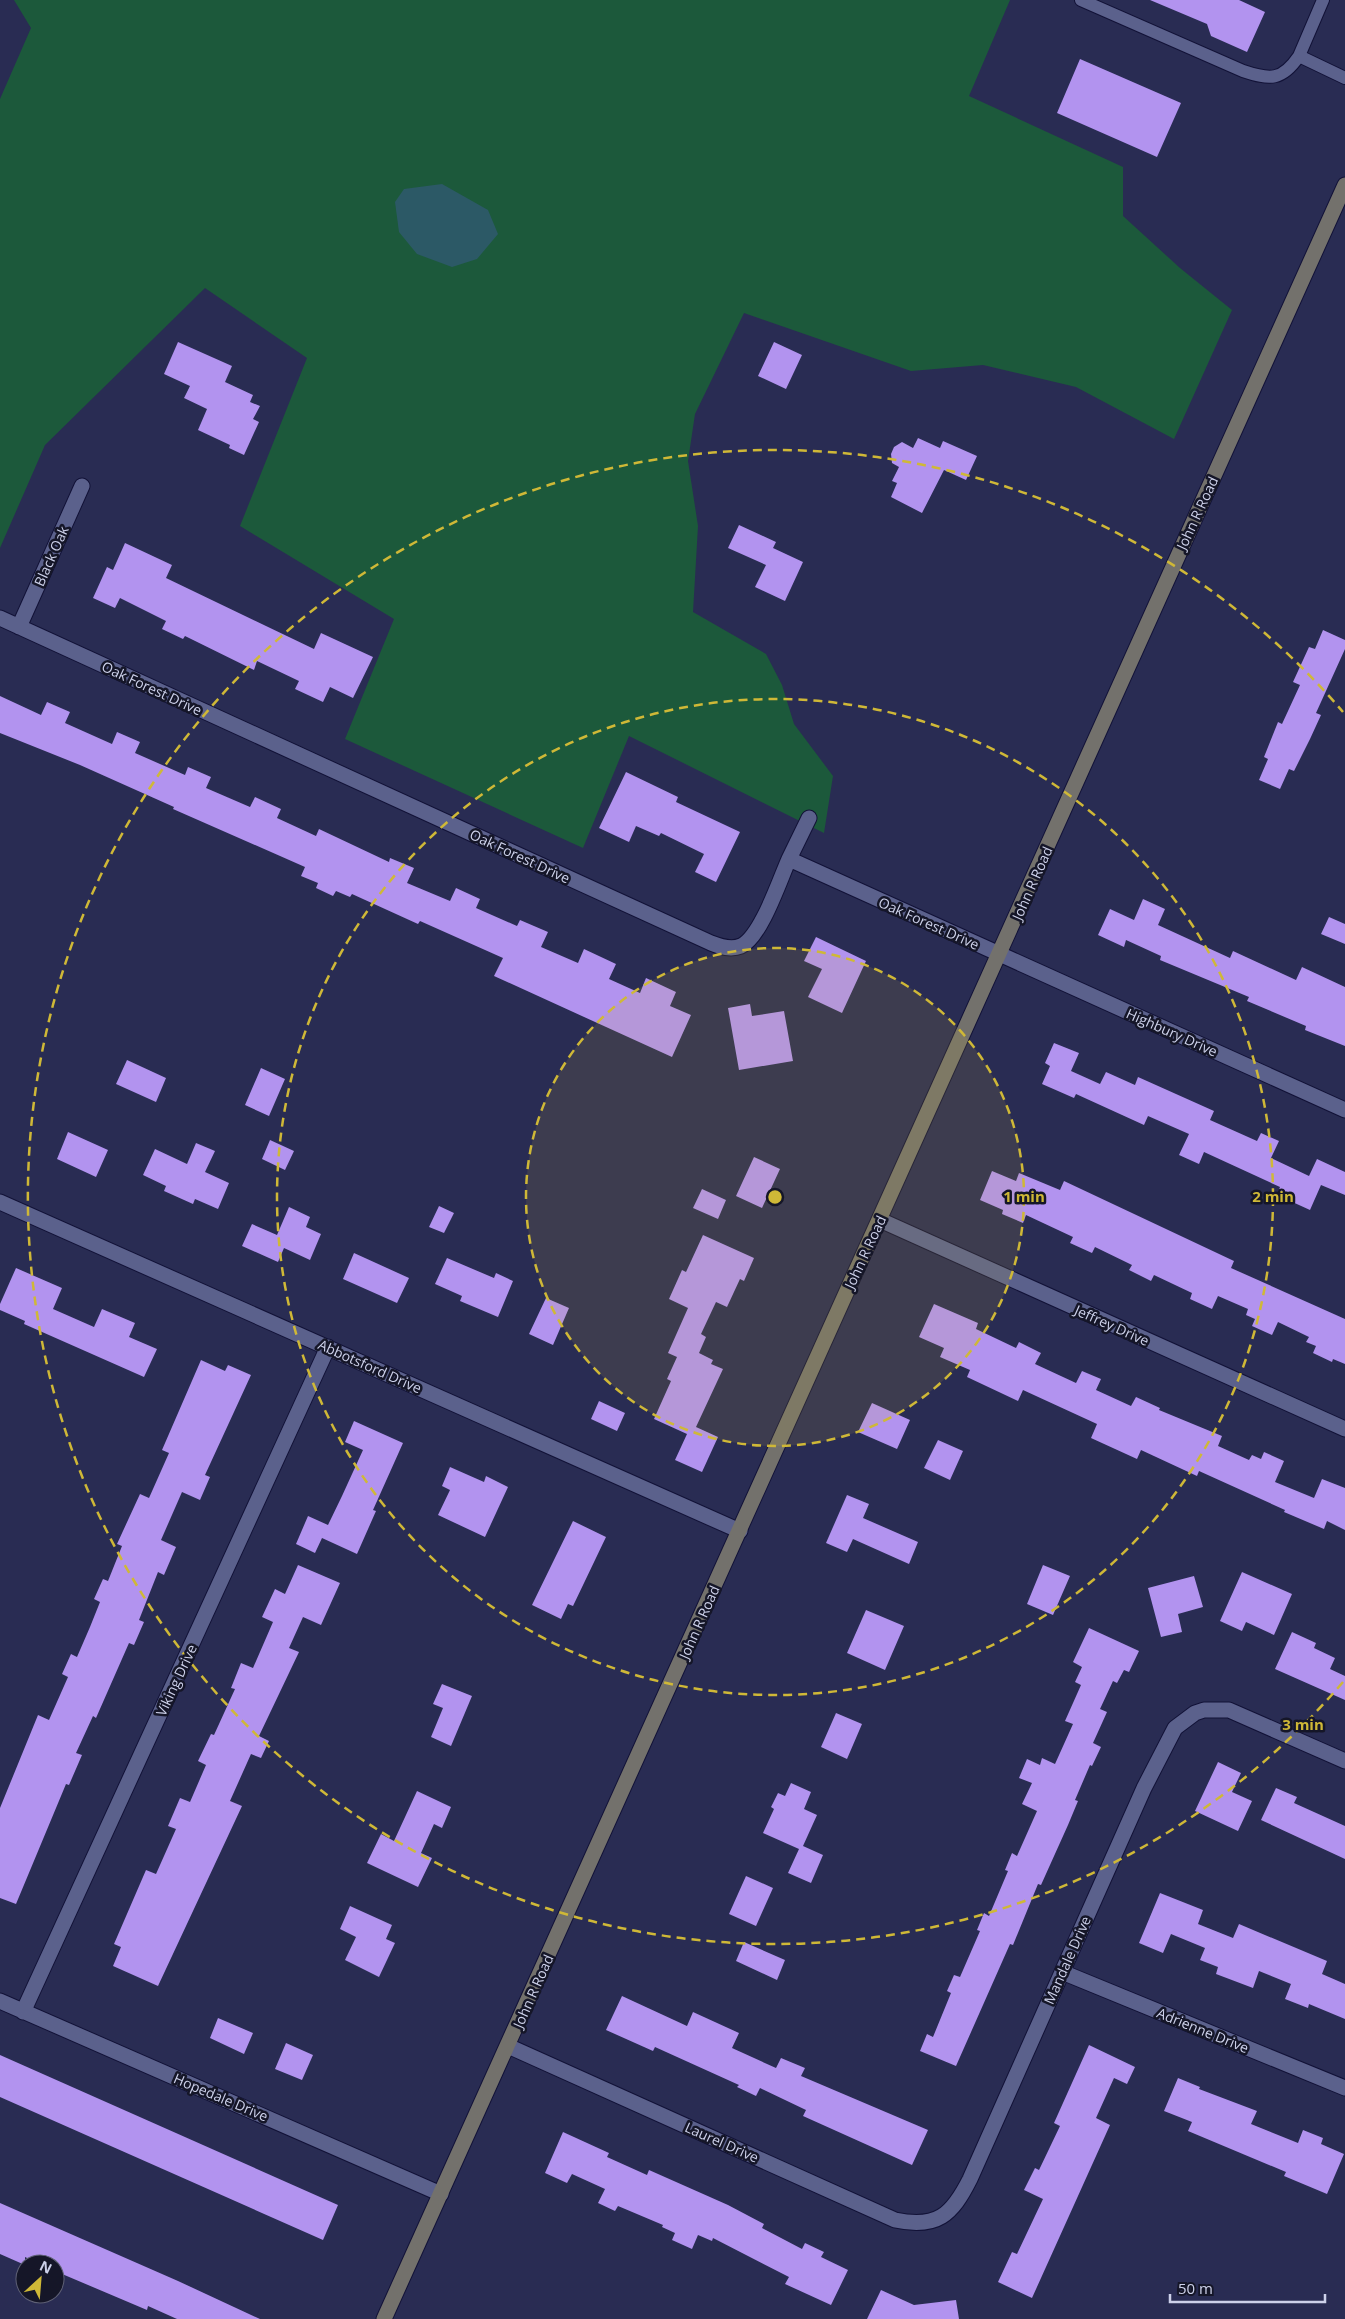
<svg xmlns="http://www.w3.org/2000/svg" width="1345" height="2319" font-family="'Open Sans',sans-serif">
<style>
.green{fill:#1c593b}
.water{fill:#2c5966}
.building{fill:#b293ef}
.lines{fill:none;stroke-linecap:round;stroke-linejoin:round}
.lane-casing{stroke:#121237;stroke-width:14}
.street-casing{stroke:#121237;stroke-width:17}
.secondary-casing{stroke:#121237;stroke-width:17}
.lane{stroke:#5b618c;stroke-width:12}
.street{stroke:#5b618c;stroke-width:15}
.secondary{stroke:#73716c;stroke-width:15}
.ring{fill:none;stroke:#cfb837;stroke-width:2.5;stroke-dasharray:9 6}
.labels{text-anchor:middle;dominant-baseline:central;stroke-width:5;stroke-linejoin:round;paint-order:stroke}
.street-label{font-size:14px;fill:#cdd1ea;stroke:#151628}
.centre{fill:#cfb837;stroke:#151628;stroke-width:2.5}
.ring-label{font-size:15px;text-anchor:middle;font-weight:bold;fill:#cfb837;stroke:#151628;stroke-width:5;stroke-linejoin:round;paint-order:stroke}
</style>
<rect width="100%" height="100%" fill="#292c53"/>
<path class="green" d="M14,0H1010L969,96L1123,167V216L1180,268L1232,310L1174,439L1076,387L983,365L911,371L744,313L695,414L688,461L698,526L693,612L766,654L782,685L794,724L833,776L824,833L629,736L583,848L345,739L394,619L240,526L307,358L205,288L45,445L0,548V99L31,28Z"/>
<path class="water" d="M442,184L488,210L498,234L477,259L452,267L417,254L399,232L395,202L404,189Z"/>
<path class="building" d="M1150,0H1239L1265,12L1247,52L1211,36L1207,24Z
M1080,59L1181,103L1157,157L1057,113Z
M178,342L232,366L225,382L253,395L250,402L260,406L253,419L259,422L244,455L229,448L230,445L198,430L207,409L184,398L190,386L164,374Z
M774,342L802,355L786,389L758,376Z
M918,438L940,448L943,441L977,456L966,480L944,470L922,513L891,497L897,483L892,481L899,467L892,463L891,454L894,447L902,442L913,448Z
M739,525L776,542L773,548L803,562L785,601L755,587L766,565L728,548Z
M125,543L172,565L166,578L314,649L321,633L373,657L353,698L330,687L323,702L295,689L299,681L257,661L254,670L185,636L183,639L162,629L166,621L120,598L115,608L93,598L107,567L113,570Z
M1323,630L1345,640V649L1316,713L1321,715L1310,739L1294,771L1289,769L1280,789L1259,780L1268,759L1264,757L1278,722L1282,724L1300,685L1293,682L1309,647L1315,649Z
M0,696L41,715L47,702L70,712L65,723L112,744L117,732L140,742L135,753L185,775L188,767L211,777L206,788L250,807L255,797L281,809L277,818L316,836L319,829L389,862L390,858L414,868L407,883L450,901L456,888L480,899L476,908L517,926L520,920L548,932L541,947L578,963L584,949L616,964L609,979L640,993L646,978L676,992L670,1006L691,1015L672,1057L494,976L503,958L420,921L418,924L352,894L350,897L336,891L333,896L316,888L318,883L301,876L305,867L173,809L174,807L80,765L0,733Z
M626,772L678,797L676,802L740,832L716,882L695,872L704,854L661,833L659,836L636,826L629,842L599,828Z
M1143,899L1165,909L1158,925L1230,958L1233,951L1296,980L1302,967L1345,987V1046L1305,1030L1306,1026L1247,1001L1249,997L1160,960L1161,956L1126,940L1124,947L1098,935L1110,909L1134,920Z
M1329,917L1345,924V944L1321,934Z
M816,937L866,961L842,1013L808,997L822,969L804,961Z
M750,1004L752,1016L784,1011L793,1061L739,1070L728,1008Z
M1054,1043L1079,1053L1071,1071L1100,1084L1106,1072L1135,1085L1138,1077L1214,1111L1210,1120L1257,1141L1261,1133L1279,1141L1271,1158L1309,1176L1317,1159L1345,1172V1195L1321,1185L1310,1210L1277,1195L1280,1187L1204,1152L1199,1164L1179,1155L1189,1134L1148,1116L1144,1125L1076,1094L1074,1098L1042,1084L1050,1066L1045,1063Z
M127,1060L166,1078L156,1102L116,1084Z
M261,1068L285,1079L269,1116L245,1105Z
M68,1132L108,1150L96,1177L57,1159Z
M270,1140L294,1151L285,1170L262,1159Z
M196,1143L215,1151L205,1172L229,1183L218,1209L195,1199L193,1204L164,1191L166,1186L143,1175L155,1149L187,1164Z
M754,1157L780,1169L762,1208L736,1196Z
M992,1171L1016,1181L1019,1173L1060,1190L1064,1181L1234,1261L1231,1268L1345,1319V1364L1333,1359L1332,1362L1313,1353L1316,1346L1306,1342L1309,1337L1278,1322L1272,1335L1252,1326L1255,1319L1246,1315L1248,1309L1218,1296L1212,1309L1190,1299L1192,1293L1154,1275L1151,1281L1129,1270L1132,1265L1095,1247L1092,1253L1070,1243L1073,1237L1026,1215L1023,1223L1002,1214L1003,1210L980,1200Z
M702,1189L726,1200L718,1219L693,1208Z
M439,1206L454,1213L444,1233L429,1227Z
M289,1207L310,1217L306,1227L321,1234L310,1260L284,1248L278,1262L242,1246L252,1224L277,1235Z
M703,1235L754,1258L744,1281L740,1279L727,1307L716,1302L701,1334L706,1337L699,1353L713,1360L711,1364L723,1369L696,1427L718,1437L702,1472L675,1460L687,1434L654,1419L671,1381L667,1379L677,1357L668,1353L688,1308L669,1299L682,1270L686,1272Z
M354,1253L409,1278L397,1303L343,1279Z
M447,1258L494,1278L496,1273L513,1281L498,1317L460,1301L462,1296L435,1284Z
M16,1268L62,1288L53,1309L94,1327L102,1309L135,1323L129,1337L157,1349L144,1377L24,1324L25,1321L0,1310V1304Z
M546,1298L569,1308L553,1345L529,1334Z
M934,1304L978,1323L976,1329L1016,1348L1019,1342L1041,1353L1035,1364L1076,1383L1082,1371L1101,1379L1096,1390L1131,1406L1136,1397L1160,1408L1159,1410L1222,1436L1218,1446L1249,1460L1252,1455L1261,1459L1264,1452L1284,1461L1275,1482L1314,1498L1322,1479L1345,1488V1530L1327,1521L1324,1529L1284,1512L1285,1510L1199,1471L1197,1476L1141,1450L1137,1459L1091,1438L1097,1424L1023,1390L1018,1401L967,1377L970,1370L940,1357L944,1348L919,1337Z
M201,1360L225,1371L228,1365L251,1375L205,1475L210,1477L200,1500L182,1492L161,1540L176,1547L164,1575L158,1572L139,1620L144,1622L134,1645L129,1643L96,1718L93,1716L76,1753L82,1755L69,1785L66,1784L16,1904L0,1898V1808L38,1715L49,1720L68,1677L62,1674L71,1654L77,1657L90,1627L100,1602L94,1599L103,1579L108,1581L122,1546L117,1544L140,1494L149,1498L169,1453L162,1450Z
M599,1401L625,1413L617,1431L591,1419Z
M872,1403L910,1420L897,1449L858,1432Z
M354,1421L403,1443L373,1510L376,1511L357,1554L322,1538L315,1553L296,1544L308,1516L328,1525L342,1496L363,1450L345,1442Z
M938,1440L963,1451L950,1480L924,1468Z
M450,1467L484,1482L486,1476L508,1487L485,1537L438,1515L450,1490L442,1486Z
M847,1495L869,1504L863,1518L918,1542L909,1564L853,1539L847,1552L826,1543Z
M573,1521L606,1537L573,1606L568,1604L561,1619L532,1605Z
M298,1565L340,1583L321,1625L303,1617L289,1648L299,1652L259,1736L269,1741L261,1758L251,1754L230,1801L242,1806L158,1986L113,1966L121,1947L114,1944L146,1870L156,1874L176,1829L168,1826L180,1798L190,1802L206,1765L198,1761L211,1734L214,1735L235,1689L231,1688L241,1663L253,1668L273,1622L262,1617L275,1589L285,1594Z
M1043,1565L1070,1576L1053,1615L1027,1604Z
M1242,1572L1292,1594L1274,1635L1246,1622L1242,1631L1220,1621Z
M1194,1576L1203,1607L1178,1614L1182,1632L1161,1637L1148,1588Z
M866,1610L904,1626L885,1670L847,1653Z
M1089,1628L1139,1651L1129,1672L1124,1670L1117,1683L1113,1681L1100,1709L1107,1712L1093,1743L1101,1747L1092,1766L1090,1765L1075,1800L1078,1801L1068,1825L1041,1885L1038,1884L1013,1945L1010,1944L956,2066L920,2051L927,2034L933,2037L951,1993L947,1991L954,1975L960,1977L980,1931L977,1930L984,1913L989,1916L1008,1871L1005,1870L1012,1853L1017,1856L1037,1811L1022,1804L1032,1783L1019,1778L1027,1759L1040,1765L1042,1758L1055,1764L1073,1724L1065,1721L1081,1685L1075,1682L1082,1667L1073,1662Z
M1292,1632L1316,1643L1314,1648L1335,1658L1330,1669L1345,1676V1700L1275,1669Z
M442,1684L472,1696L451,1746L431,1737L443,1708L433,1704Z
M836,1713L862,1724L847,1759L821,1747Z
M1218,1762L1241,1773L1232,1792L1252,1801L1238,1831L1195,1811Z
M791,1783L811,1792L804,1809L817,1815L803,1846L823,1855L811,1883L788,1873L799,1849L763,1833L774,1809L771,1807L778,1793L785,1796Z
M1276,1788L1297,1797L1294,1803L1345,1826V1859L1261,1820Z
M417,1791L451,1807L442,1828L434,1824L421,1853L432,1858L418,1887L367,1863L381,1834L394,1841Z
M746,1876L773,1888L756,1926L729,1914Z
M1160,1893L1203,1910L1198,1924L1233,1938L1239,1924L1327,1961L1322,1974L1345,1984V2019L1309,2004L1308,2008L1285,1999L1291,1984L1259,1971L1253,1988L1216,1974L1218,1967L1200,1960L1205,1948L1171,1934L1163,1953L1139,1943Z
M350,1906L392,1925L386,1939L395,1943L379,1977L345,1960L356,1937L340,1929Z
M744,1942L785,1960L777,1980L736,1961Z
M622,1996L687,2026L693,2012L739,2033L732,2048L776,2068L781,2058L805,2068L801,2076L928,2130L912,2165L803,2116L806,2110L760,2088L756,2096L737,2087L739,2085L655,2047L653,2051L606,2030Z
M218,2018L253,2033L244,2054L210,2038Z
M286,2043L313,2055L302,2080L275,2069Z
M1089,2045L1135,2067L1127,2084L1114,2078L1096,2118L1110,2125L1032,2298L998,2282L1012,2252L1017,2254L1043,2199L1024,2190L1035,2168L1039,2170L1060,2126L1054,2123Z
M0,2055L338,2205L323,2240L0,2097Z
M1178,2078L1200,2087L1199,2089L1257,2111L1251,2124L1298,2143L1303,2130L1323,2138L1321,2144L1344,2154L1327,2194L1284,2176L1286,2172L1188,2131L1192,2122L1164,2111Z
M563,2132L609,2153L607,2157L647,2175L649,2170L728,2205L764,2224L762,2228L802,2249L805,2243L824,2252L821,2257L848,2270L831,2305L785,2284L789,2277L713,2238L712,2241L698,2235L692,2249L672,2240L675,2233L662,2227L663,2225L618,2206L615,2211L598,2203L605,2189L572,2174L567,2183L545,2173Z
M0,2203L178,2281L260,2319H177L148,2306L147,2310L55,2271V2264H40L25,2257V2265L0,2254Z
M881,2290L914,2305L956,2300L959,2319H867Z"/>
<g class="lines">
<defs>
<path id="lane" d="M1081,0L1243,71C1270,80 1282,81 1299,56L1345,78
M1299,56L1323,0"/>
<path id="street" d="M0,618L711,943C721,947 731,950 741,946C761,937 780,879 789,859L1345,1110
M19,627L82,486
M789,859L809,818
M0,1202L740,1531
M880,1220L1345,1429
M1062,1972L1345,2088
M0,2001L441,2194
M23,2012L328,1347
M508,2046L895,2220C937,2229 952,2215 970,2179L1144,1788L1175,1728L1195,1713L1204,1710H1229L1345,1761"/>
<path id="secondary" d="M384,2319L1345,185"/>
</defs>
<use href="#lane" class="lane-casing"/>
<use href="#street" class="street-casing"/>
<use href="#secondary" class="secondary-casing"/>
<use href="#lane" class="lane"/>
<use href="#street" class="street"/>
<use href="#secondary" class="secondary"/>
</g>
<circle cx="775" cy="1197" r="249" fill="#cfb837" fill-opacity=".12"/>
<g class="ring">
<circle cx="775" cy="1197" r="249"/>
<circle cx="775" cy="1197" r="498"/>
<path d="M1343 1682A747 747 0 1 1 1343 712"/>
</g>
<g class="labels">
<g class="street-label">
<text transform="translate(1197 513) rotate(-65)">John R Road</text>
<text transform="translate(51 556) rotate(-66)">Black Oak</text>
<text transform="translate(152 688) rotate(25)">Oak Forest Drive</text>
<text transform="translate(520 856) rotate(25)">Oak Forest Drive</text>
<text transform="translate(1032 883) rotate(-66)">John R Road</text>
<text transform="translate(929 923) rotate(24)">Oak Forest Drive</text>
<text transform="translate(1172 1032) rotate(24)">Highbury Drive</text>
<text transform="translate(865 1252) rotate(-65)">John R Road</text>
<text transform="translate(1112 1325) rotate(24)">Jeffrey Drive</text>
<text transform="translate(370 1366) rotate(24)">Abbotsford Drive</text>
<text transform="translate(699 1622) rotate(-66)">John R Road</text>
<text transform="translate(176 1680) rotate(-65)">Viking Drive</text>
<text transform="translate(1067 1960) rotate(-66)">Mandale Drive</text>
<text transform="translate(533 1991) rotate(-66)">John R Road</text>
<text transform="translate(1203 2030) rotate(22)">Adrienne Drive</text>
<text transform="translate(221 2097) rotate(23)">Hopedale Drive</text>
<text transform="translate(722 2142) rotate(24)">Laurel Drive</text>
</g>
</g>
<circle cx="775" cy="1197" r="8" class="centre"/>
<g class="ring-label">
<text x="1024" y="1202">1 min</text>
<text x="1273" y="1202">2 min</text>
<text x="1303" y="1730">3 min</text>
</g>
<g transform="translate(40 2279) rotate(26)"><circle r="24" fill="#151628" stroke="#5f6176"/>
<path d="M0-4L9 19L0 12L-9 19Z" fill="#cfb837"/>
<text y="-8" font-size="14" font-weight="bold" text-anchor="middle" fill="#cdd1ea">N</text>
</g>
<path d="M1170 2294v8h155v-8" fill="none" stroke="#cdd1ea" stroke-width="2.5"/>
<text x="1178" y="2294" font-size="15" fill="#cdd1ea" stroke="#151628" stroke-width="4" paint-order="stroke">50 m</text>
</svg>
